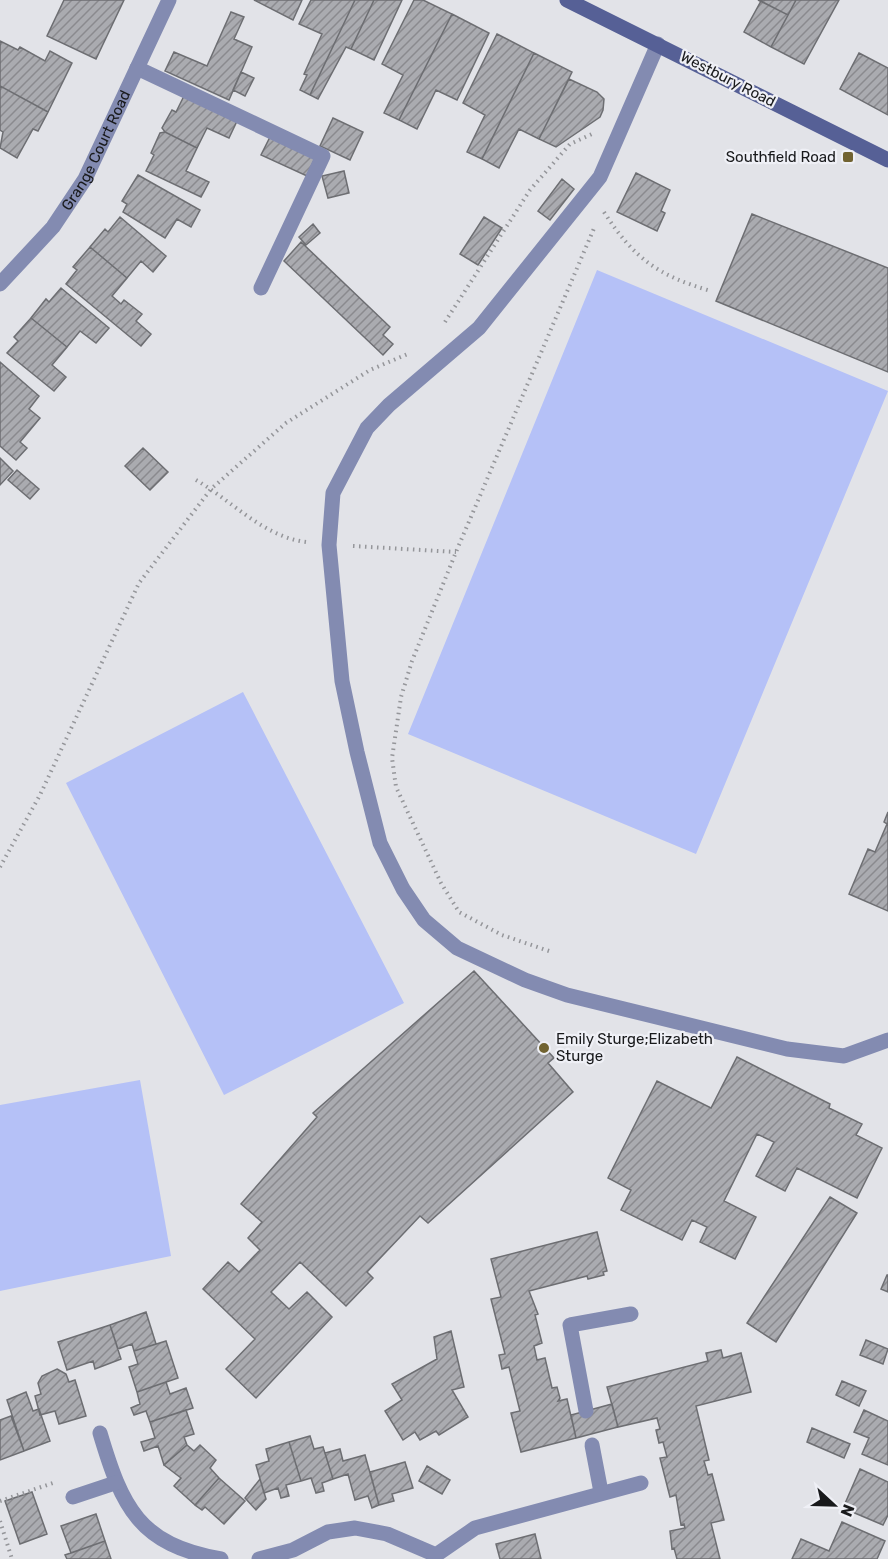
<svg xmlns="http://www.w3.org/2000/svg" width="888" height="1559" font-family="Rubik,sans-serif">
<style>
.green{fill:#b5c1f7}
.building{fill:url(#building-hatch);stroke:#6d6e72;stroke-width:1.5}
.lines{fill:none;stroke-linecap:round;stroke-linejoin:round}
.path{stroke:#95969a;stroke-width:4;stroke-dasharray:1.5 4.5;stroke-linecap:butt}
.lane{stroke:#838bb1;stroke-width:15}
.street{stroke:#838bb1;stroke-width:15}
.secondary{stroke:#566096;stroke-width:15}
.poi-dot{fill:#716331;stroke:#eff0f6;stroke-width:2}
.labels{text-anchor:middle;dominant-baseline:central;stroke-width:4.5;stroke-linejoin:round;paint-order:stroke}
.street-label{font-size:15px;fill:#191a1c;stroke:#eff0f6}
.poi-label{font-size:15px;fill:#191a1c;stroke:#eff0f6;text-anchor:end}
</style>
<defs>
<pattern id="building-hatch" width="6" height="6" patternUnits="userSpaceOnUse" patternTransform="scale(1.5)"><rect width="6" height="6" fill="#aaabb0"/><path d="M-1 1l2-2M0 6l6-6M5 7l2-2" fill="none" stroke="#8a8a8e"/></pattern>
</defs>
<rect width="100%" height="100%" fill="#e2e3e8"/>
<path class="green" d="M597,270L888,391L696,854L408,734Z
M243,692L404,1003L224,1095L66,783Z
M140,1080L171,1256L0,1291V1105Z"/>
<path class="building" d="M64,0H124L96,59L47,36Z
M254,0H302L293,20Z
M311,0H355L310,95L300,90L307,75L304,74L322,34L299,24Z
M355,0H374L351,49L346,47L318,99L310,95Z
M374,0H402L374,60L351,49Z
M414,0H423L452,14L399,120L384,113L403,75L382,64Z
M758,0H796L788,15Z
M796,0H839L804,64L771,47Z
M761,1L788,15L771,47L744,32Z
M231,12L244,17L234,39L252,47L229,100L165,71L174,52L207,66Z
M452,14L489,33L457,100L436,90L417,129L399,120Z
M497,34L534,53L482,159L467,152L485,115L463,103Z
M0,41L18,50L20,47L45,61L50,51L72,63L48,112L0,86Z
M534,53L572,72L539,139L519,129L499,168L482,159Z
M859,53L888,68V115L840,89Z
M241,72L254,78L245,96L233,90Z
M569,79L597,92L604,99L603,110L600,117L556,147L539,139Z
M0,86L48,112L38,131L33,129L17,158L0,148L3,132L0,130Z
M184,96L237,121L229,138L207,128L197,148L165,132L162,128L172,110L176,112Z
M333,118L363,132L350,160L320,146Z
M165,132L197,148L186,171L209,182L201,197L146,171L154,155L151,153L160,133Z
M270,137L315,158L307,176L261,155Z
M344,171L349,193L328,198L322,176Z
M636,173L670,190L661,211L665,213L657,231L617,212Z
M138,175L200,210L191,227L177,219L165,238L123,212L127,204L122,201Z
M562,179L574,189L550,220L538,211Z
M752,214L888,268V372L716,301Z
M120,217L166,256L153,272L141,261L127,278L90,247L105,229L108,232Z
M484,217L502,228L478,265L460,254Z
M313,224L320,233L306,245L299,237Z
M301,242L390,327L383,335L393,344L383,355L284,261Z
M90,247L127,278L112,296L121,304L124,300L142,314L136,321L151,334L141,346L66,284L77,270L73,267Z
M61,288L109,328L96,343L80,331L67,347L31,318L46,299L49,302Z
M31,318L67,347L52,365L66,377L54,391L7,353L18,341L14,337Z
M0,362L39,396L29,409L40,418L20,442L27,448L16,460L0,446Z
M143,448L168,472L150,490L125,466Z
M0,458L13,471L0,485Z
M17,470L39,489L30,499L8,480Z
M888,812V911L849,894L868,849L875,852L887,824L884,822Z
M474,971L554,1058L548,1063L573,1092L428,1223L420,1216L367,1272L373,1278L346,1306L300,1262L271,1292L289,1309L307,1292L332,1317L256,1398L226,1369L255,1339L203,1289L228,1262L239,1272L260,1250L248,1238L262,1222L241,1204L317,1117L313,1113Z
M737,1057L830,1104L829,1108L862,1124L856,1135L882,1148L857,1198L797,1168L785,1191L756,1176L774,1142L757,1134L724,1201L756,1217L735,1259L700,1242L707,1227L692,1220L682,1240L621,1210L631,1190L608,1178L657,1081L711,1108Z
M830,1197L857,1213L776,1342L747,1323Z
M597,1232L607,1271L603,1272L604,1275L588,1279L587,1276L529,1291L538,1314L535,1315L542,1343L534,1346L537,1360L545,1358L552,1388L557,1387L560,1398L558,1401L567,1399L576,1438L521,1452L511,1413L520,1411L509,1367L502,1369L499,1355L505,1354L491,1299L501,1297L491,1259Z
M887,1275H888V1292L881,1289Z
M146,1312L156,1344L134,1351L132,1344L118,1349L110,1325Z
M110,1325L121,1359L95,1369L93,1361L67,1370L58,1342Z
M451,1331L464,1387L452,1390L468,1417L439,1435L436,1431L420,1440L415,1432L403,1440L385,1411L402,1400L392,1384L437,1359L434,1337Z
M866,1340L888,1349L883,1364L860,1355Z
M166,1341L178,1378L137,1392L129,1367L138,1364L134,1351Z
M721,1350L723,1358L741,1353L751,1392L696,1406L709,1460L704,1461L708,1475L712,1474L724,1520L711,1523L720,1559H677L674,1548L672,1549L670,1531L685,1528L684,1524L681,1525L676,1495L670,1497L660,1458L667,1457L663,1442L659,1443L656,1430L660,1429L657,1418L618,1427L607,1387L708,1361L706,1353Z
M57,1369L66,1374L69,1382L75,1380L86,1416L59,1424L55,1411L40,1415L35,1396L41,1394L38,1383L42,1376Z
M842,1381L866,1391L859,1406L836,1395Z
M166,1382L170,1394L186,1388L193,1408L150,1422L146,1411L134,1415L131,1408L140,1404L137,1392Z
M26,1392L33,1411L39,1409L50,1441L24,1451L7,1400Z
M612,1404L618,1427L576,1438L571,1415Z
M186,1410L194,1434L184,1437L187,1445L164,1465L158,1446L144,1451L141,1442L155,1438L150,1422Z
M864,1410L888,1421V1465L862,1454L869,1438L854,1432Z
M11,1416L24,1451L0,1460V1420Z
M812,1428L850,1444L844,1458L807,1442Z
M310,1436L314,1449L323,1447L333,1479L322,1483L324,1491L316,1493L311,1478L301,1481L289,1442Z
M289,1442L301,1481L286,1485L289,1496L281,1498L278,1488L264,1493L256,1465L269,1461L266,1449Z
M187,1445L194,1451L200,1445L216,1460L210,1468L219,1478L195,1505L174,1486L181,1478L164,1465Z
M340,1449L343,1461L365,1455L379,1505L372,1508L368,1496L355,1500L348,1474L333,1479L325,1453Z
M405,1462L413,1488L392,1494L394,1501L379,1505L370,1472Z
M427,1466L450,1480L442,1494L419,1481Z
M860,1469L888,1482V1515L883,1525L843,1508Z
M219,1478L245,1501L224,1524L205,1507L202,1510L195,1505Z
M260,1479L266,1499L256,1510L245,1498Z
M32,1492L47,1534L20,1544L5,1501Z
M96,1514L105,1541L71,1553L61,1526Z
M842,1522L885,1541L877,1559H792L801,1539L829,1551Z
M535,1534L541,1559H500L496,1544Z
M105,1541L111,1559H67L65,1555Z"/>
<g class="lines">
<path class="path" d="M604,212C634,259 659,276 711,291
M445,322L530,190L570,144L592,134
M196,480C232,501 264,537 306,542
M353,546L456,552
M0,867L40,795L139,583L211,489L286,423L370,370L410,353
M549,951L502,935L459,912L441,883L396,787L392,758L401,697L412,661L456,552L595,226
M0,1501L53,1483
M0,1521L12,1559"/>
<path class="lane" d="M658,44L600,177L479,328L389,405L367,428L333,493L329,545L342,681L357,752L380,843L403,889L424,920L457,948L525,980L567,995L787,1049L844,1056L888,1040
M137,68L323,156L261,288
M586,1411L570,1325L631,1314"/>
<g class="street">
<path id="s1" d="M0,284L53,227L85,179L169,0"/>
<path d="M100,1433C122,1507 139,1545 221,1559"/>
<path d="M592,1445L601,1492"/>
<path d="M73,1497L115,1483"/>
<path d="M259,1559L293,1550L328,1532L355,1528L387,1534L436,1555L475,1528L641,1483"/>
</g>
<path class="secondary" d="M567,0L888,160"/>
</g>
<g class="poi-dot">
<rect x="842" y="151" width="12" height="12" rx="3"/>
<circle cx="544" cy="1048" r="6"/>
</g>
<g class="labels">
<g class="street-label">
<text transform="translate(728 79) rotate(27)">Westbury Road</text>
<text stroke="none"><textPath href="#s1" startOffset="166">Grange Court Road</textPath></text>
</g>
<g class="poi-label">
<text x="836" y="157">Southfield Road</text>
<text x="556" y="1039" text-anchor="start">Emily Sturge;Elizabeth<tspan x="556" dy="17">Sturge</tspan></text>
</g>
</g>
<g transform="translate(834 1505) rotate(112)" stroke="#eff0f6" stroke-width="4.5" paint-order="stroke">
<path d="M0-4.5L10 22L0 15L-10 22Z" fill="#191a1c"/>
<text y="-9" font-size="16" font-weight="bold" text-anchor="middle" fill="#191a1c">N</text>
</g>
</svg>
